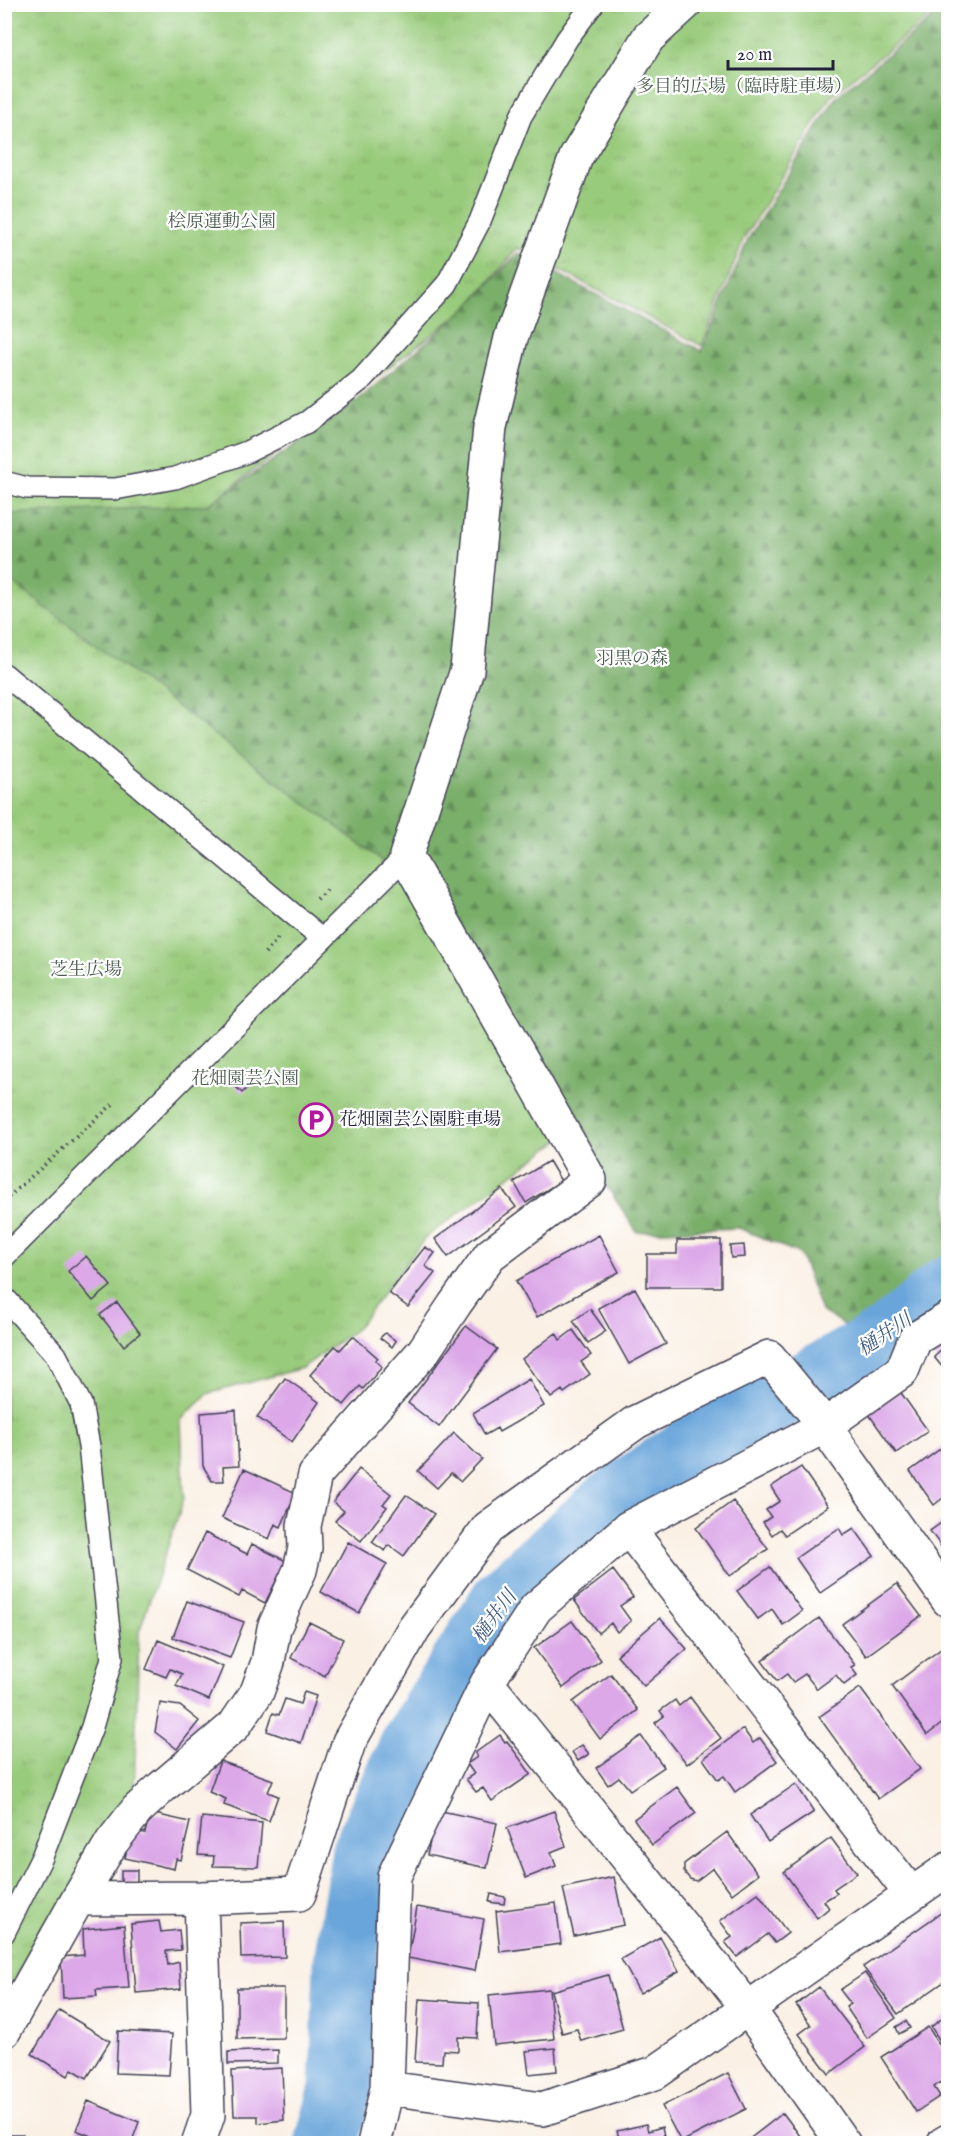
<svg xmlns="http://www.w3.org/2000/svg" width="953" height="2148" font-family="'IM FELL English','Noto Serif JP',serif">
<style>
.forest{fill:url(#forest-firs);stroke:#4e6853;stroke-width:1.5}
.park{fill:url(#park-tufts);stroke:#5e765b;stroke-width:1.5}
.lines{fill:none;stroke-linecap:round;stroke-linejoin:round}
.river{stroke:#69a5da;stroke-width:63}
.building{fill:#dca8e8}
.service-casing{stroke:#424154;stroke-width:24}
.minor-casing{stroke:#424154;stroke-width:36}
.tertiary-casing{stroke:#424154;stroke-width:36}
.path{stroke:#424154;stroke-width:4;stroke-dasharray:1.5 4.5;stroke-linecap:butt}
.service{stroke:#fff;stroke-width:21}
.minor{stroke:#fff;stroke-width:33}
.tertiary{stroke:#fff;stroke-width:33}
.labels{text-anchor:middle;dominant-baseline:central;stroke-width:4.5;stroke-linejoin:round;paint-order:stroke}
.park-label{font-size:18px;fill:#4c5d51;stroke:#fff}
.poi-label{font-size:18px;fill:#22223b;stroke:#fff;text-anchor:start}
.water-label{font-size:20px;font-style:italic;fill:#425d83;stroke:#fff}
</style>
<defs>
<pattern id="forest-firs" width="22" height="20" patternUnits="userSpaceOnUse" patternTransform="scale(1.5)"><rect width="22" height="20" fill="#7aaf6b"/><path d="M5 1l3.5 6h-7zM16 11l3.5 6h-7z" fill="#648e59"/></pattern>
<pattern id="park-tufts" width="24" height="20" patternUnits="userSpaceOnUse" patternTransform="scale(1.5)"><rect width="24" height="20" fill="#99cb7b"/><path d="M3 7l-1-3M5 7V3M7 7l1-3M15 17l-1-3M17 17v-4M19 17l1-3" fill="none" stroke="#84ae6b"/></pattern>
</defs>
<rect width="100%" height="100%" fill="#fff"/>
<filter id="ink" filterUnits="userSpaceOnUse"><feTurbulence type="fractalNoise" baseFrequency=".0167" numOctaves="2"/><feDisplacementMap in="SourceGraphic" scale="12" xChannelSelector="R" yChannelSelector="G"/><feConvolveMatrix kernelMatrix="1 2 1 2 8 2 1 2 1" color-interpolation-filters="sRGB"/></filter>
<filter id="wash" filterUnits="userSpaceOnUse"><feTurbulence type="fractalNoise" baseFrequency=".008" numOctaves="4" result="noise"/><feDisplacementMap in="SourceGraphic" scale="24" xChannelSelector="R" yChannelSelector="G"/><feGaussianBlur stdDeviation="1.35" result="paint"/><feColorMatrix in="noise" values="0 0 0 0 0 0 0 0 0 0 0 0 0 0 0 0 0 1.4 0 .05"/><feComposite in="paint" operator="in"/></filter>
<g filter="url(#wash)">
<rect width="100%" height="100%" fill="#faf0e4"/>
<path class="forest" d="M948,5V1255L894,1303L846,1326L821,1311L800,1254L739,1228L637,1232L402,876L5,577L4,514L208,505L347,409L468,307L518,253L702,351L748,239L836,97Z"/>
<path class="park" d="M4,5H944L832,95L744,238L702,346L518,248L468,307L208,505L5,514Z
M5,577L402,876L565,1136L425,1238L356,1329L302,1368L207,1394L181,1420L184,1498L139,1632L134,1794L5,1992Z"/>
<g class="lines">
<path class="river" d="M326,2144L341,2089L345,1961L363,1851L412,1743L503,1598L614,1499L689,1449L891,1335L948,1287"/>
</g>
<g id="blocks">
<path class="building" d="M238,1071L252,1083L242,1093L229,1080Z
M549,1161L561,1181L526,1203L514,1182Z
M502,1189L516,1207L448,1257L435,1239Z
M599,1235L619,1272L537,1317L516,1281Z
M677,1240H721V1287H647V1254H677Z
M744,1245L745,1257L731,1258L730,1246Z
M425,1247L435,1253L425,1266L435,1273L408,1307L389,1293Z
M86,1256L111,1286L93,1301L68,1271Z
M635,1288L666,1344L629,1364L598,1308Z
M117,1302L140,1333L124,1346L100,1315Z
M590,1309L606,1331L588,1343L573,1321Z
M466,1326L497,1349L439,1427L408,1403Z
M573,1330L591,1355L581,1362L590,1374L564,1393L562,1390L551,1398L522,1359L556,1333L560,1340Z
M385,1333L396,1341L392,1347L380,1338Z
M353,1336L378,1358L375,1360L382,1367L363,1389L360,1386L344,1405L310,1375L335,1346L340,1350Z
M948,1344V1374L934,1357Z
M285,1378L319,1402L292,1442L257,1417Z
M529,1379L544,1406L499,1432L497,1428L485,1435L473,1413Z
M899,1390L928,1431L896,1453L868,1413Z
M236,1410L239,1466L223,1467L224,1481H212L203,1466L201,1413Z
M454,1433L482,1459L461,1481L451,1473L437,1488L418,1471Z
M947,1444L948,1494L934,1505L910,1471Z
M801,1467L828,1506L785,1535L780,1529L772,1535L763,1522L771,1517L766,1510L780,1501L771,1487Z
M244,1469L296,1493L281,1527L275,1524L269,1539L222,1518Z
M359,1469L391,1494L383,1504L387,1507L361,1541L335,1521L344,1511L333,1502Z
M406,1495L434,1514L404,1556L389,1545L385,1551L372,1542Z
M733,1501L768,1549L730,1576L696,1528Z
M948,1518V1556L930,1531Z
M839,1528L843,1535L854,1528L874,1556L820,1593L796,1558Z
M205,1533L247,1554L252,1544L286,1561L265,1603L242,1591L239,1597L187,1570Z
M348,1542L387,1564L359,1613L321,1592Z
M770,1567L802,1611L783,1625L772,1609L758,1619L737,1591Z
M613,1570L633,1597L620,1606L631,1621L617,1632L611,1623L598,1633L574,1600Z
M897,1584L921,1616L866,1656L842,1624Z
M187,1601L244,1622L230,1658L173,1637Z
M660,1618L687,1649L644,1686L617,1655Z
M819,1618L855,1665L851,1667L857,1675L844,1685L836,1675L817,1689L805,1674L793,1682L787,1674L777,1681L762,1661Z
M572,1621L601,1660L563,1688L534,1648Z
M309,1622L343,1639L325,1676L291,1658Z
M158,1640L223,1667L209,1700L176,1686L182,1674L170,1669L166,1677L146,1669Z
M942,1648L948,1657V1698L941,1703L948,1713V1719L927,1735L892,1686Z
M611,1674L638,1710L600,1739L573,1702Z
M860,1688L920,1769L878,1799L819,1717Z
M304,1692L316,1696L301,1743L267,1731L273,1713L279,1715L285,1699L300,1704Z
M690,1697L721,1738L687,1764L655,1723L664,1716L660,1711L675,1700L679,1706Z
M160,1703L180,1706L199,1721L177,1749L155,1732Z
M743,1729L753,1743L760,1738L777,1761L735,1792L724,1776L718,1780L703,1759Z
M500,1735L505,1742L507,1741L531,1774L492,1801L483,1788L476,1792L466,1779L474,1774L467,1764L477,1757L475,1753Z
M641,1736L664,1767L630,1790L619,1777L608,1785L596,1768Z
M582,1745L589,1754L578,1761L572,1752Z
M220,1761L273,1780L268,1792L278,1796L269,1821L224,1805L226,1799L209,1792Z
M796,1784L814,1812L768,1842L750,1815Z
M677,1787L696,1813L652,1845L634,1819Z
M437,1810L497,1823L487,1868L427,1855Z
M554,1811L566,1846L551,1852L556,1866L526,1878L507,1828Z
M150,1813L190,1822L181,1860L176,1859L174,1869L125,1858L131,1830L145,1833Z
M202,1817L262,1823L258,1867L213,1866L214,1856L198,1855Z
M727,1832L758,1874L732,1894L713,1868L696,1881L690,1879L684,1872V1864Z
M831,1838L857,1873L834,1889L837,1893L824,1901L829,1908L817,1918L784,1872Z
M121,1870H137V1882L121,1883Z
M614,1877L624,1925L574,1936L563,1888Z
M758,1893L788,1933L775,1943L768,1934L737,1957L725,1942L732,1937L720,1921Z
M491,1894L505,1897L504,1904L489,1902Z
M556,1903L561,1944L500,1952L496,1911Z
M417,1907L484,1919L475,1971L408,1958Z
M948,1908V1979L898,2014L863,1967Z
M159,1921L161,1932L179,1930L181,1950L166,1951L168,1965L179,1962L181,1989L136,1993L131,1924Z
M284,1921L285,1957L241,1958L240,1923Z
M124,1925L129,1988L96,1990L97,1996L63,1998L61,1957L84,1955L83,1929Z
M660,1937L679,1971L640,1993L621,1959Z
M865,1973L896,2018L867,2038L846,2007L851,2004L840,1990Z
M608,1975L623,2029L581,2041L577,2029L562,2033L551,1991Z
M819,1987L865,2047L829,2074L799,2034L811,2025L796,2005Z
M237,1988H284V2038L237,2039Z
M549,1989L554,2039L494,2045L489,1995Z
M419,1999L479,2003L477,2038L458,2037V2051L443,2050L442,2063L415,2062Z
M59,2010L110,2041L87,2078L72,2069L68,2076L32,2054Z
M948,2014V2053L931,2027Z
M906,2021L910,2028L899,2034L896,2027Z
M928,2027L948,2058V2082L946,2084L944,2080L934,2087L940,2096L916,2112L881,2057Z
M118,2031L172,2034L169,2075L116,2073Z
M555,2048L557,2071L529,2074L526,2051Z
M278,2050V2063L228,2064V2052Z
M282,2068L284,2120L258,2123V2116H234L232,2071Z
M728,2073L746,2109L681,2142L662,2106Z
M88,2101L139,2122L131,2144H111L76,2130Z
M783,2113L806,2144H743Z
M646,2124L648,2131L662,2127L666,2144H603L619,2138L617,2131Z
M4,2135H23V2144H4Z"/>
</g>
</g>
<g filter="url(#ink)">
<use href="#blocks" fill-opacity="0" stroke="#424154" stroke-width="1.5"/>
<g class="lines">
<defs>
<path id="service" d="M4,482L27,488L115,489L175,478L247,452L307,422L361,380L447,284L480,221L521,116L567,39L593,4
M4,674L323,939
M4,1257L406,856
M4,1297L56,1355L81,1404L89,1446L112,1658L92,1727L42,1857L4,1933"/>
<path id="minor" d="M628,1528L911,1894
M487,1683L747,2007L844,2144
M78,1899L201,1898L299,1894L349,1742L414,1628L488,1528L636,1422L769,1357L815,1413L948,1600
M4,2031L78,1899L112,1842L137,1810L162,1787L234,1726L257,1692L268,1662L274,1628L300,1570L305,1548L304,1526L315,1475L423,1352L455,1304L490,1255L590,1180L406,856L467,670L490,427L511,338L576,157L648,38L685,4
M387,2088L542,2109L655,2073L948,1869
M198,2144L208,2115L201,1898
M374,2144L387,2088L394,1876L487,1683L536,1608L628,1528L823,1427L902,1371L915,1339L948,1319"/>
<path id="tertiary" d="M943,2144L948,2141"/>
</defs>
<use href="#service" class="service-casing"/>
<use href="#minor" class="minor-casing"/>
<use href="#tertiary" class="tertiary-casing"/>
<path class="path" d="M317,899L329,888
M265,953L278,938
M4,1201L113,1104"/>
<use href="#service" class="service"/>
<use href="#minor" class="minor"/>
<use href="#tertiary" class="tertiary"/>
</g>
</g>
<defs>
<symbol id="parking-ring" viewBox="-11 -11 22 22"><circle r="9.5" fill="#fff" stroke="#b5179e" stroke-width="1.5"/><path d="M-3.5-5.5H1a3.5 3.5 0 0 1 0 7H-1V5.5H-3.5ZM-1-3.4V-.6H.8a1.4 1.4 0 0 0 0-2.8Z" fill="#b5179e"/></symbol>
</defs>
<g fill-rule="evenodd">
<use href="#parking-ring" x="297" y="1101" width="38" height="38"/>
</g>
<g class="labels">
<g class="park-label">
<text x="744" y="87">多目的広場（臨時駐車場）</text>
<text x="222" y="222">桧原運動公園</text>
<text x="632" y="659">羽黒の森</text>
<text x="86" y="970">芝生広場</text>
<text x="245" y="1079">花畑園芸公園</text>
</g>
<g class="poi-label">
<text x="339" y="1120">花畑園芸公園駐車場</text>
</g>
<g class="water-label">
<text transform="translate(885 1335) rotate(-34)">樋井川</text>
<text transform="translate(495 1617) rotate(-54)">樋井川</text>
</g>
</g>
<rect width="953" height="2148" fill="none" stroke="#fff" stroke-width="24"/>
<path d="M728 60v9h105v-9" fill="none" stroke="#22223b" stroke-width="3"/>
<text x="737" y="60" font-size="18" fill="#22223b" stroke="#ffffff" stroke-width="4.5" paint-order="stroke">20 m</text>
</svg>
